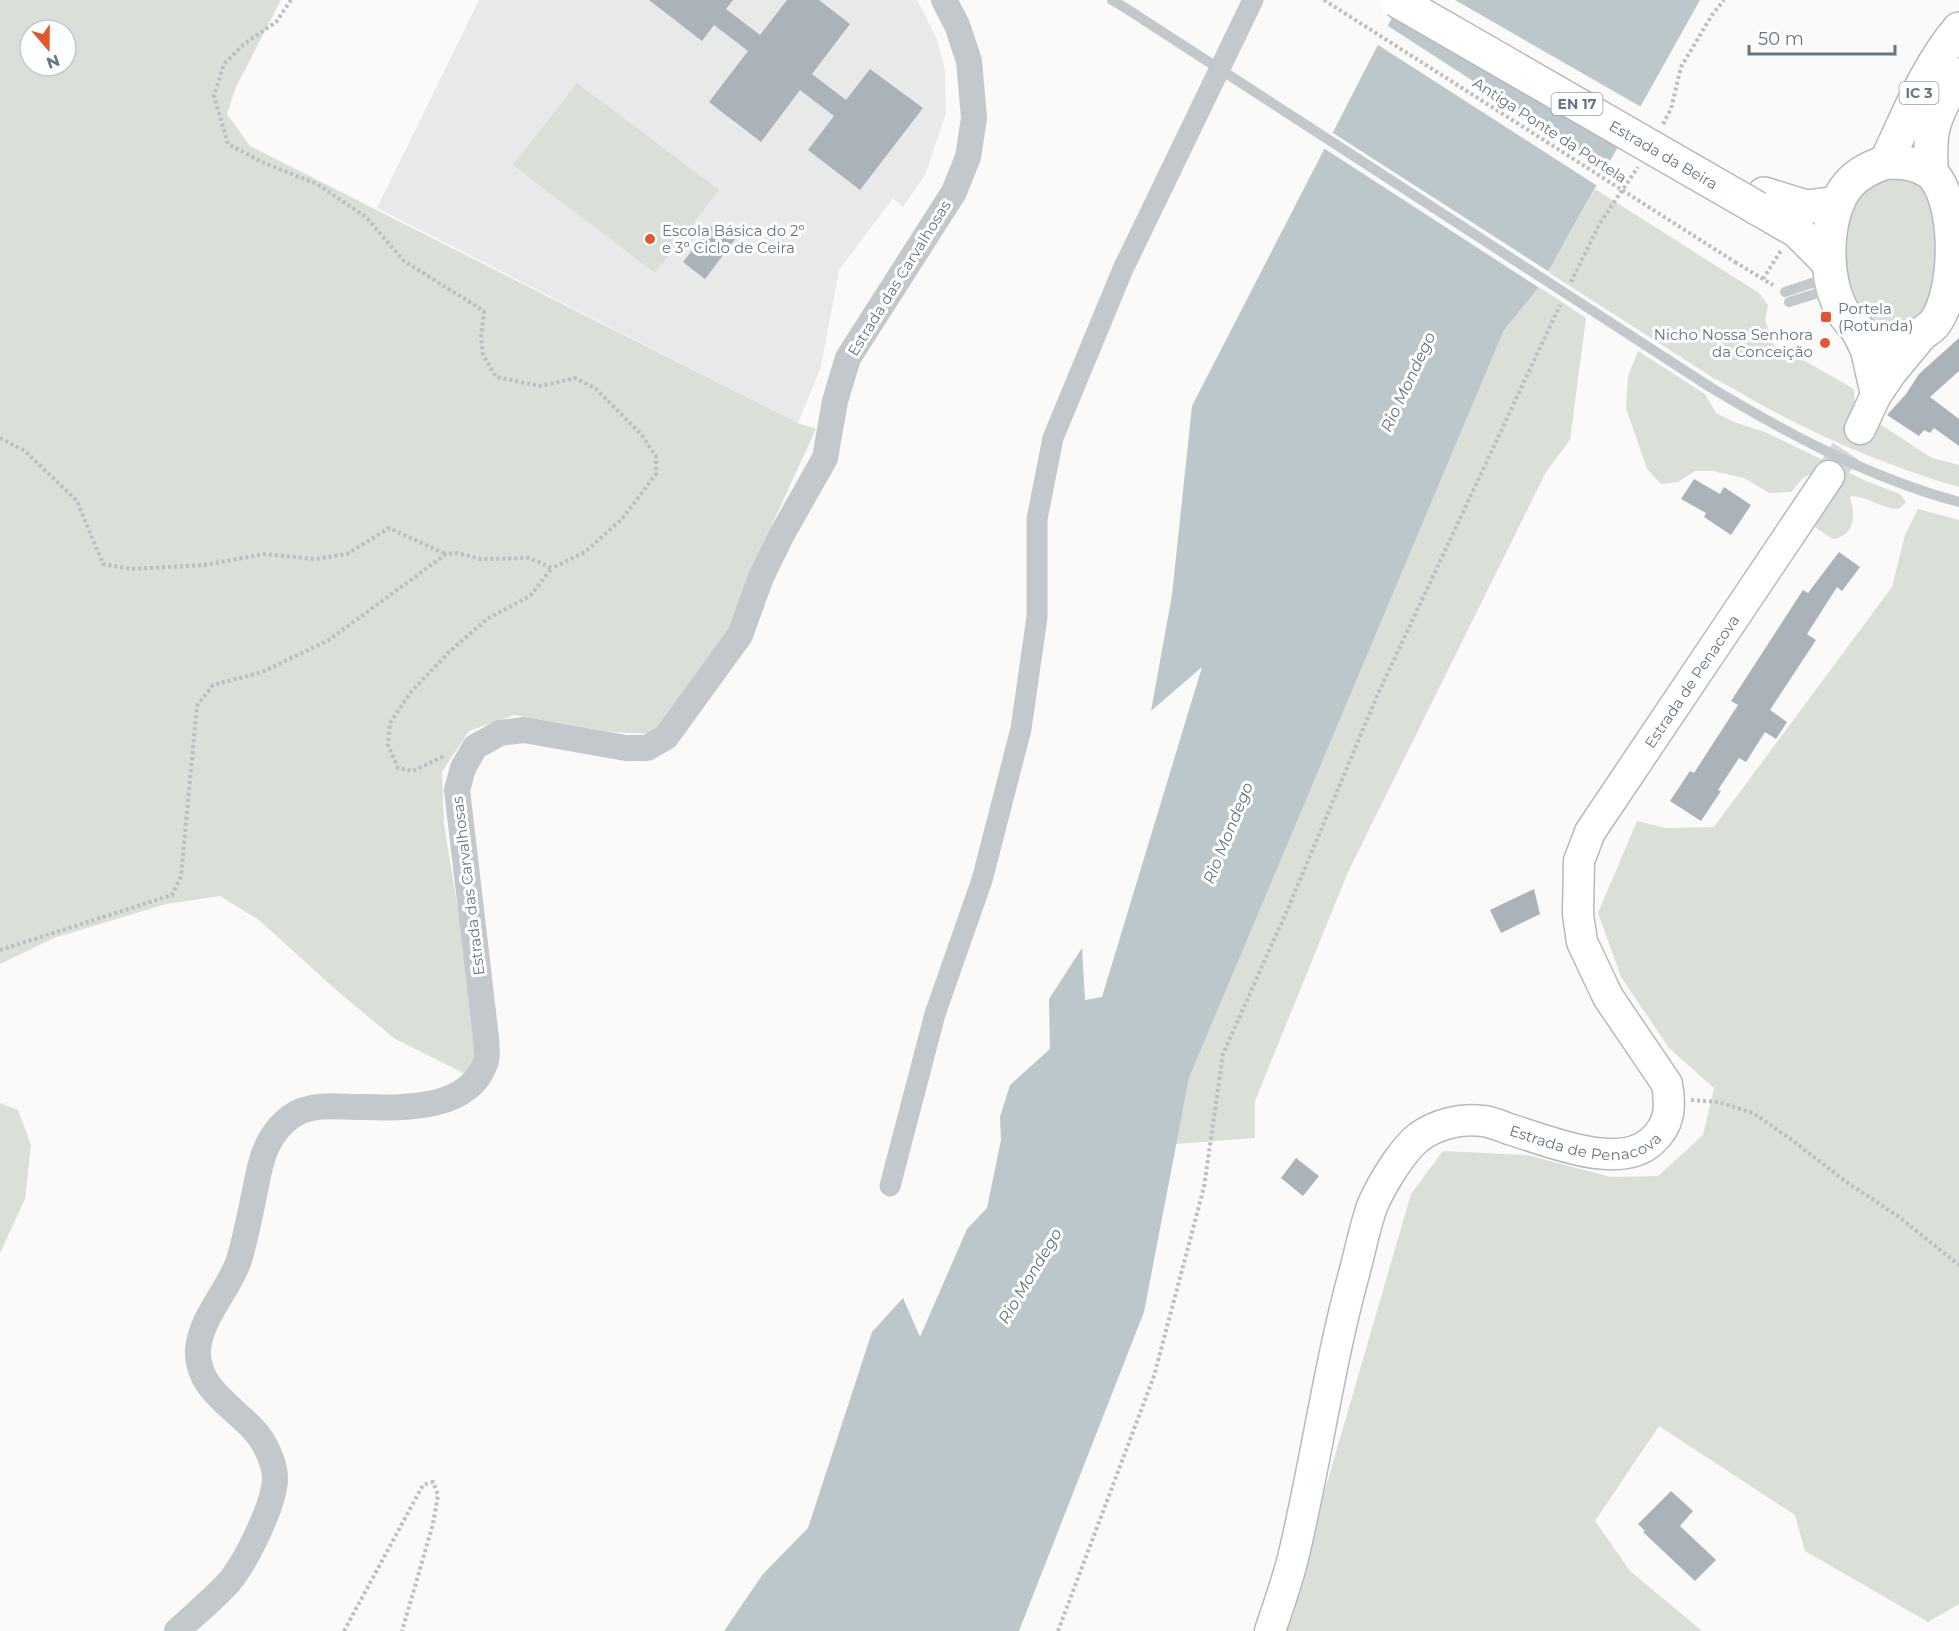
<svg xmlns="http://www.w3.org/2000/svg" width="1959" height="1631" font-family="Montserrat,sans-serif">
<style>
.built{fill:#e8e9e9}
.green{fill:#dadfd7;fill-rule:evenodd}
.water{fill:#bbc7cb}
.pier{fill:#fafaf8}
.building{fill:#aab3b9}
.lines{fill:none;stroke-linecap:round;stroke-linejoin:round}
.secondary-tunnel{stroke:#d5d9db;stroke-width:30;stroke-dasharray:30 15;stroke-linecap:butt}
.secondary-casing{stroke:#b3babf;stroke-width:33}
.primary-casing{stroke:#b5babe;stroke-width:36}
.trunk-casing{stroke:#b4b9bd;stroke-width:36}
.path{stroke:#bbbfc2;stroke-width:4;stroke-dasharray:3 3;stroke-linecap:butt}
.service{stroke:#c3c8cc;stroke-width:10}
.minor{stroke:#c3c8cc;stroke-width:21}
.tertiary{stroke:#c3c8cc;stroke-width:26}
.secondary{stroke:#fff;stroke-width:30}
.primary{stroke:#fff;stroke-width:33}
.trunk{stroke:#fff;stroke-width:33}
.primary-bridge-casing{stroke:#b5babe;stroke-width:36;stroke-linecap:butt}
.path-bridge{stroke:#bbbfc2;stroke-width:4;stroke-dasharray:3 3;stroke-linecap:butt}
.service-bridge{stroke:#c3c8cc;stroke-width:10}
.primary-bridge{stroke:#fff;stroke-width:33}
.poi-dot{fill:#e4572e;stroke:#fff;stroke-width:2}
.labels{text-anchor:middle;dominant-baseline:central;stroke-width:6;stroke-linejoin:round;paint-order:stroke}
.shield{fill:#fff;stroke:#939fa8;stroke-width:1.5}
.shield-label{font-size:14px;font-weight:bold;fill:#657683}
.street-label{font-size:15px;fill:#657683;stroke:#fff}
.poi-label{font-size:15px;fill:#657683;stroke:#fff;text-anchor:start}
.water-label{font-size:16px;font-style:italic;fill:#60757c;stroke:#fff}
</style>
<rect width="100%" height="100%" fill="#fafaf8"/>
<path class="built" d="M479,0H917L937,39L945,70L946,113L925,175L903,207L893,198L839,270L821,367L798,423L377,208Z"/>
<path class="green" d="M0,0H281L236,87L227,114L250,146L798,423L816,429L762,546L732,629L652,734L612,732L514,715L469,731L442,772L444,824L478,1035L469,1076L395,1039L335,989L259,920L220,896L166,904L54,938L0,964ZM30,30H66V66H30Z
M577,83L719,190L655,273L513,165Z
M1894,174L1928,188L1941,240L1928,306L1914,320L1901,325L1884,328L1870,324L1852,307L1842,269L1845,232L1857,198L1873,181Z
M1595,189L1759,293L1768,305L1765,320L1777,352L1805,361L1854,389L1855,405L1878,423L1932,458L1959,465V487C1894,468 1831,442 1771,410C1752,400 1735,389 1715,379L1548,272Z
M1539,287L1586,318L1570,440L1546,472L1348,872L1255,1101V1138L1176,1144L1189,1078L1504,330Z
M1638,351L1705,394L1716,413L1734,422L1765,432L1866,481L1900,494L1906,502L1899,509C1881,509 1868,496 1850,496C1855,515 1856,535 1833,539L1809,523L1818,470L1803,478L1791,492L1769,493L1744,478L1713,471H1695L1678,482L1661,484L1647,469L1626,408L1628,376Z
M1918,509L1959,520V1604L1928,1622L1805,1551L1795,1515L1659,1426L1595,1521L1630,1571L1702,1631H1284L1411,1194L1443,1151L1527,1155L1611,1177L1658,1176L1703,1135L1714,1088L1669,1048L1621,977L1598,913L1637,821L1665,828L1714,827L1892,587L1905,535Z
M0,1103L18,1110L31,1145L25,1199L0,1253Z"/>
<path class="water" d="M1401,0H1700L1548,272L1539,287L1504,330L1189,1078L1144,1312L1019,1631H724L763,1574L808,1528L872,1332L903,1298L920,1337L967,1229L987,1208L1001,1140L1000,1117L1010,1085L1050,1049L1049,999L1082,948L1085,1000L1102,997L1202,667L1151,711L1172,595L1192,406Z"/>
<path class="pier" d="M1398,0H1455L1643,108L1623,144Z
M1385,24L1609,169L1599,187L1375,43Z
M1330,131L1551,273L1541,289L1322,147Z"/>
<path class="building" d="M649,0H733L726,9L760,35L787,0H819L850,24L812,74L846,100L870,69L923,108L860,190L808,150L834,116L800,90L761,142L709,102L748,51L714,25L702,41Z
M715,222L736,238L705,279L683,262Z
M1959,338V371L1930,397L1959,419V446L1934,428L1930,433L1924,430L1919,436L1887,415L1906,394L1919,374Z
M1694,479L1720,494L1724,487L1751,505L1731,535L1704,517L1706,513L1681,499Z
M1839,552L1860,567L1842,591L1837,587L1807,634L1816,640L1770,710L1787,722L1776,739L1765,732L1746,762L1739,758L1718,790L1721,791L1701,821L1670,801L1690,771L1694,773L1738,705L1731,701L1803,590L1808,593Z
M1534,889L1540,914L1501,933L1490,910Z
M1296,1158L1319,1176L1303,1196L1281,1178Z
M1671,1491L1693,1511L1680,1526L1716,1560L1695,1581L1643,1532L1645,1531L1638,1524Z"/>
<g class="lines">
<path class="secondary-tunnel" d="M1829,476L1860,429"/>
<defs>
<g id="secondary">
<path d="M1856,330L1866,350L1876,395"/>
<path d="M1860,429L1876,395L1891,373L1924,333"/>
<path id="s1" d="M1270,1631C1278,1607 1287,1582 1293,1558C1316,1462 1329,1364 1355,1270C1361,1248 1365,1225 1373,1204C1382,1184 1402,1150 1419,1137C1437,1124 1461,1118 1483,1121C1492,1122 1501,1126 1509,1129C1546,1140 1619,1172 1652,1141C1670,1125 1671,1107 1667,1084L1608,997L1582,942L1578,914L1579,861L1590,832L1829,476"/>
</g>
<path id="primary" d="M1886,162C1902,162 1916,163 1930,172C1959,197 1959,292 1934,324C1924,334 1908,342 1894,343C1871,345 1858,332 1845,315C1823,284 1823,215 1848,185C1858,173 1872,167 1886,162Z
M1764,194L1806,207L1838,203
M1757,208L1797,231L1829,263"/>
<path id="trunk" d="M1886,162C1908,116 1926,68 1959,29
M1931,172C1931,159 1930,145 1932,133C1935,113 1948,92 1959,75"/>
</defs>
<use href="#secondary" class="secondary-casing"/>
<use href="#primary" class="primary-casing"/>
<use href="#trunk" class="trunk-casing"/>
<path class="path" d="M291,0L276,22L244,44L224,64L214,96L228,144L264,163L317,184L366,217L404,261L484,311L481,338L483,355L496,377L540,386L575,378L595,388L641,434L656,456V474L622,519L585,552L552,568
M1663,124L1671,109L1681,67L1712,15L1724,0
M1735,262L1773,285
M1763,279L1782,249
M1571,282L1600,223L1638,167
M0,438L25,451L77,501L103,564L131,569L204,565L264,554L316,559L347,554L389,528L446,554
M0,950L172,895L181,876L197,706L213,685L262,672L329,640L446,554L457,553L481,559L529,558L552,568L530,596L487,619L448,653L410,693L390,723L388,745L398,768L413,771L444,756
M1691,1100L1718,1102L1753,1113L1792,1140L1845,1181L1899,1217L1959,1265
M344,1631L423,1485L433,1482L438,1495L433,1524L402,1631
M1058,1631L1154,1376L1204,1187L1223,1054L1289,906L1377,696L1560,305"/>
<path class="service" d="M1112,0L1127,9
M1785,292L1827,278
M1789,302L1831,289
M1710,387C1788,434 1870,478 1959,502"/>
<path class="minor" d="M890,1186L935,1014L982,880L1021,729L1037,617V519L1053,438L1123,269L1253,0"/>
<path class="tertiary" d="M177,1631C194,1615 214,1599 230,1581C246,1561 275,1504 275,1478C275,1463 264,1440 253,1429C232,1406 196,1387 198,1350C200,1318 229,1290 239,1260C248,1230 253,1198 260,1167C265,1145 277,1124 297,1113C316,1103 340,1107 360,1107C403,1108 470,1111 486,1061C488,1054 486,1045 486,1038L457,790L463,768L475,747L500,733L524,730L626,748H647L666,737L740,635L761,577L781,536L825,458L835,401L848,358L954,192L968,157L974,118L969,61L957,25L944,0"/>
<use href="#secondary" class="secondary"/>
<use href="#primary" class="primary"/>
<use href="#trunk" class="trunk"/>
<defs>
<g id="primary-bridge">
<path id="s2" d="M1396,0L1757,208"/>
</g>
</defs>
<use href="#primary-bridge" class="primary-bridge-casing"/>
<path class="path-bridge" d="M1324,0L1735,262"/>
<path class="service-bridge" d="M1127,9L1710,387"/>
<use href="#primary-bridge" class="primary-bridge"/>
</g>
<g class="poi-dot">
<circle cx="650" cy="239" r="6"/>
<rect x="1820" y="311" width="12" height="12" rx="3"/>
<circle cx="1825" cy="343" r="6"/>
</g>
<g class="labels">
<g class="shield">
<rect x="1899.5" y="82" width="39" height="22" rx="4.5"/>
<rect x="1551.5" y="93" width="51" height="22" rx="4.5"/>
</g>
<g class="shield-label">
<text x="1919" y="93">IC 3</text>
<text x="1577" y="104">EN 17</text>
</g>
<g class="street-label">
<text transform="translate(1550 130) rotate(33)">Antiga Ponte da Portela</text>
<text stroke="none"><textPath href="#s2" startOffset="309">Estrada da Beira</textPath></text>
<text transform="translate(899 278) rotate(-58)">Estrada das Carvalhosas</text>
<text stroke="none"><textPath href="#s1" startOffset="1288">Estrada de Penacova</textPath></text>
<text transform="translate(468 886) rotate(-97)">Estrada das Carvalhosas</text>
<text stroke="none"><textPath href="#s1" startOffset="696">Estrada de Penacova</textPath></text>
</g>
<g class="poi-label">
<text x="662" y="230">Escola Básica do 2º<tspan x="662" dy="17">e 3º Ciclo de Ceira</tspan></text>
<text x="1838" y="308">Portela<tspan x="1838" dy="17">(Rotunda)</tspan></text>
<text x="1813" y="334" text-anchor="end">Nicho Nossa Senhora<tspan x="1813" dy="17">da Conceição</tspan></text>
</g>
<g class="water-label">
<text transform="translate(1408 382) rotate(-65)">Rio Mondego</text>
<text transform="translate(1228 833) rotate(-68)">Rio Mondego</text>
<text transform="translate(1030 1276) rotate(-59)">Rio Mondego</text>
</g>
</g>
<g transform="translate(48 48) rotate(160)"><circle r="28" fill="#ffffff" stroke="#c1c8cd" stroke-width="1.5"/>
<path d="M0-4.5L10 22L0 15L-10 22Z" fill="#e4572e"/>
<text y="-9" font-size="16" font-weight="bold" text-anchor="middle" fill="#657683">N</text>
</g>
<path d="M1749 45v9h146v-9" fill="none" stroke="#657683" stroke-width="3"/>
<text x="1758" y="45" font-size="18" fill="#657683" stroke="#ffffff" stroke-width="4.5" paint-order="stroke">50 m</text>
</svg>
